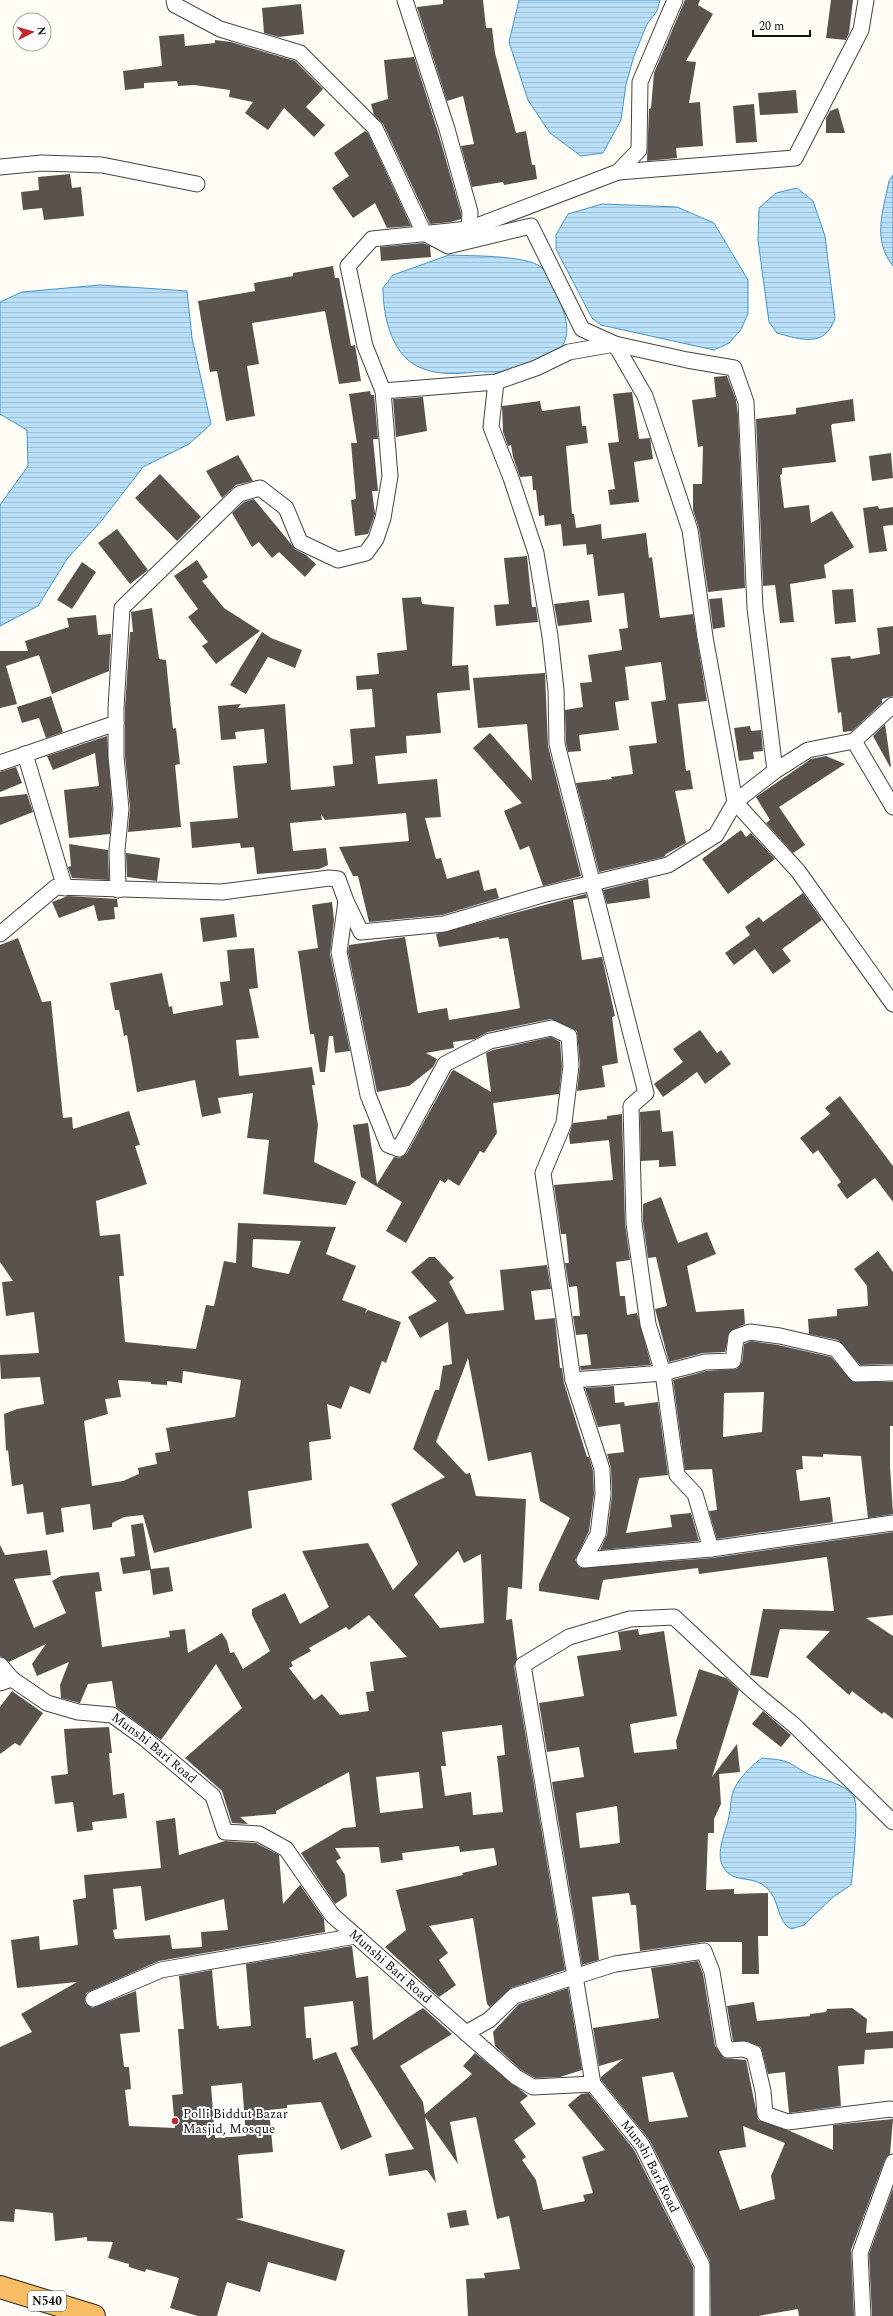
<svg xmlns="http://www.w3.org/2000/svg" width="893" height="2316" font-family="Spectral,serif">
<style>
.water{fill:url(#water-rules);stroke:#3f96cf}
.building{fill:#5a524d;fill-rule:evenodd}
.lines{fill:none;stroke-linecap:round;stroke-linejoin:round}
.minor-casing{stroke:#444;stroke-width:17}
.trunk-casing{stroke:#222;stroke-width:24}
.minor{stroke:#fff;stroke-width:15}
.trunk{stroke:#f7bc64;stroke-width:22}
.poi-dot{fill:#c4262e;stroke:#fff;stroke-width:1.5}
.labels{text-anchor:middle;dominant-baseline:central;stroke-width:4;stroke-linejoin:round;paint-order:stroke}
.shield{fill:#fff;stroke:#585858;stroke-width:1}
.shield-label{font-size:12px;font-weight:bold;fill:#111}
.street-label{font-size:13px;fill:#111;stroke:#fff}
.poi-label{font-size:13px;fill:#111;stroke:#fff;text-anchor:start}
</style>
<defs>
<pattern id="water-rules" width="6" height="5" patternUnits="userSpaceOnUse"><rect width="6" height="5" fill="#b9e0f7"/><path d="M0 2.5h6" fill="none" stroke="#9ebfd3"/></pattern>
</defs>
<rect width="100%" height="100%" fill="#fffdf5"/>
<path class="water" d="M519,0H660L657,11L647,24L634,56L626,84L621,120L603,153L581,156L550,133L528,100L509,42Z
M893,175V266C872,239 883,212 889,181Z
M797,188L813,201L825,236L835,318C825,348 802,340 777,333L769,322L758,240L759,208L776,193Z
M602,204L677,207L714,223L748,280V314L740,331L729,343L714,350L601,325L592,318L556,249V235L568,214Z
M449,255C469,256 526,255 541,267C553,278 559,297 564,313C568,327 569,340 558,351C548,361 532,361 519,366C514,367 510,371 505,371C495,373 485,371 475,372C457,374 441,375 424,369C392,359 383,317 383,288L393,275Z
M100,285L187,291L192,338L211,424L189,444L143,467L102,520L67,559L38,606L0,626V505L28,466L27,430L0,414V302L22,292Z
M762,1758C769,1759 777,1759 784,1761C792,1763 800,1770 808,1774C822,1780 845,1783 854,1797C859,1804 853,1874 851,1885L833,1897L804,1925L791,1929C776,1920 780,1900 767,1888C753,1875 738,1883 727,1872C712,1857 726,1833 729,1816C731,1809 730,1800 733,1792C737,1780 752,1765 762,1758Z"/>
<path class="building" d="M443,0H483L486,28H492L495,53L516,133L526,131L532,165H535L537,179L504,185L503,182L472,187L461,146L474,144L463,96L447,101L417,7L443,4Z
M685,0H700L698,5L713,14L686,61L696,62L689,103L700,102L703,146L676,148L677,158L647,161L649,109L651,108L654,73Z
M831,0H853L849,33L846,40L826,38Z
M301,4L304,34L279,37L264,33L262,8Z
M184,34L185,46L215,43V40L231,42L295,61L323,89L306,107L325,125L314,137L284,108L268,130L245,113L253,102L229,97L230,90L194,85L178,86L177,81L144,83V88L125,90L123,71L162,66L159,36Z
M414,57L438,132L461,213V219L451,222L430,224L383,124L374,115L371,104L388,99L384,60Z
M796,90L798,113L760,115L758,93Z
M754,104L757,142L736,143L733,106Z
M838,108L845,133H826V118L830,111Z
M365,131L368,133L411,226L387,228L375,203L353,218L332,188L349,176L334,153Z
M70,174L72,188L81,187L84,216L44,220L42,208L23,210L21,192L39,190L38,177Z
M423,243L430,246L431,257L381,261L380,247Z
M333,266L335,278H339L351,346L355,345L361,381L339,384L325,311L252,323L259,364L247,366L255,416L226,421L217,371L210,372L198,301L255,291L254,283L293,276V273Z
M724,376H727L736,400L738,415L745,588L708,592L699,529L693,510V484H702L703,446L698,447L692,400L716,397L714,377Z
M370,391L371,395H374L378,439H373L378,491H372L375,514L368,534L355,536L351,500L356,499L351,443H357L349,394Z
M632,392L639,439L650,438L653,459L634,462L639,502L610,505L608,490L615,489L608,443L619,442L613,394Z
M423,397L427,431L396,437L393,399Z
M853,399L855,421L832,424L831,426L836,462L782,468V474L780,475L784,508L809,505L811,523L832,511L854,547L824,565L826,578L790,584L794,622L780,623L775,585L763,586L756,419L796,414V408Z
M540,401L542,411L580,406L582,426H586L588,443L566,446L572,514H574L576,528L601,524L602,539L646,533L649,558L652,557L660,618L693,614L707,701L678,704L686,771L690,770L693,789L675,791L686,843L666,854L664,857L599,872L576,783L612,779L611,777L633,774L629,746L657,743L651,702L666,700L661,662L625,667L629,700L615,702L619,730L579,735L581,751L568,752L566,743L565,710L583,707L580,683L592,682L588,655L622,650L619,629L628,628L624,593L598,596L593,554L587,555L586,544L563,546L561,524L545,526L544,515L539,516L536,490H533L532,476L520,477L513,457L511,445L508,446L503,432L502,406Z
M891,453L893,478L872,481L869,456Z
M238,455L253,481L236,485L222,498L206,471Z
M160,474L201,517L177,541L135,498Z
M254,499L296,550L306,555L316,564L305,577L279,552L272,558L259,542L252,547L232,513L244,502Z
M878,506L879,509L893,507V525L883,526L887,551L869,553L863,508Z
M117,529L148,570L130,584L98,543Z
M527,556L532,607H536L538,622L496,626L494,605L509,604L504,558Z
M197,560L208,577L202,581L224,608L260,631L216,664L202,646L208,642L188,617L198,609L174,576Z
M82,562L96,572L72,609L57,600Z
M853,589L856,622L835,624L832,590Z
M421,597L422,604L454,607L452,666L468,665L470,690L437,693L441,733L406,736L407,753L375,756L378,784L437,779L441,817L425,818L436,859L441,858L447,879L479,870L484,891L496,888L499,898L442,915L369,922L358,876H353L339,847L409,841L406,813L325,820L321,814L322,820L290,823L293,851L326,848L328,865L319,869L257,874L254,847L241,848L240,843L192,848L190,822L238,818L233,766L267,763L264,729L235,732L236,739L221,740L218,706L241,704L238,708L285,704L291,790L335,786L333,766L353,764L350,729L375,727L372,689L357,690L356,676L379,674L377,653L407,650L402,598Z
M722,598L725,627L713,629L709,599Z
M589,600L592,622L558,626L554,604Z
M152,608L159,659L166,660L173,729L176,728L180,764L175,765L181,827L128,832L130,808L125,756V708L130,632H133L131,612Z
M96,615L98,635L111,634L109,671L52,694L39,655L6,666L17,704L0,708V651H28L25,641L69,627L67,618Z
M893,626V696L882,699V703L852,731L843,732L841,712L838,713L831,658L850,656L851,659L880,654L877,628Z
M262,632L271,638L302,650L295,668L268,657L246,694L230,685Z
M545,673L548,746L581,876L543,886L529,846L520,850L504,811L522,803L473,748L490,733L532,781L527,724L478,728L473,678Z
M51,696L63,732L46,738L39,718L22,723L17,707Z
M885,724L891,766L890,767L873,736Z
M750,726L751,731L761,730L763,751L753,752L754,759L739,761L734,728Z
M107,736L112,809L110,834L69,838L64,790L99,786L95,753L53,770L47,756Z
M826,756L845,764L779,807L805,845L793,853L766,823L770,820L756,797L811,759Z
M16,767L22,783L0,792V772Z
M27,794L33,812L0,825V797Z
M741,830L746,837L751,833L775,859L728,894L702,859Z
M69,844L108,850L109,880L72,878L68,867L71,866Z
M126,853L160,858L157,881L127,877Z
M648,879L650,898L607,904L603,890Z
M803,893L822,920L782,949L791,961L773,974L755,949L734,965L725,953L750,935L745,927L759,917L763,922Z
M586,894L587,898L573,900L582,960L602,957L615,1016L612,1017L618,1063L602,1066L605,1087L577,1091L580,1065L577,1031L551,1019L488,1032L475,1039L453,1042L454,1048L426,1053L437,1059L433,1067L409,1086L377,1092L348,952L349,945L405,937L418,1013L447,1008L449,1020L516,1009L520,1008L508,938L499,939V937L439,947L436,934Z
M68,896L117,899L118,907H114L115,919L98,921L94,905L59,918L52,902Z
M332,902L334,920L330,954L350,1051L335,1053L333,1036H329L325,1072H320L314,1034H310L298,951L318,948L312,905Z
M234,914L237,937L203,942L200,918Z
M18,938L42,1002L51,1001L63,1118L72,1117L73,1129L129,1111L140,1145L135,1146L147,1184L96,1201L100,1236L120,1234L124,1276H119L125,1342L196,1349L206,1305L214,1306L224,1261L236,1263L238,1223L336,1227L326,1254L356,1266L342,1300L367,1309L365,1313L368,1310L401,1322L386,1363L382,1361L370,1394L350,1386L341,1409L327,1404L331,1439L309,1442L312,1480L248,1491L252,1528L154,1553L143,1515L124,1517L112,1523V1527L93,1530L90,1504L61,1508L64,1532L46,1535L43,1512L27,1514L23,1484L12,1486L8,1450L6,1451L4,1414L17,1409L44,1404L40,1377L1,1379L0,1360V1355L39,1353L34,1312L6,1316L2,1282L13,1281L0,1262V945ZM253,1239L301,1241L289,1274L252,1267ZM183,1371L241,1380L235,1417L166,1428L170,1451L155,1453L157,1464L138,1468L139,1474L123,1481L92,1486L84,1421L108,1414L105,1399L121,1397L118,1380L151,1382V1384L167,1385V1381L182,1383Z
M254,948L258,988L249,989L259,1038L236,1040L239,1076L312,1067L315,1085H312L318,1125L314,1162L356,1182L346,1205L263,1194L269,1140L247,1138L253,1093L218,1098L221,1113L202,1117L195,1080L137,1092L127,1035L124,1036L119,1010H115L110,983L162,973L169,1007L172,1006L173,1014L223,1005L220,982L230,981L227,950Z
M700,1030L717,1053L721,1050L731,1064L705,1084L697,1072L663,1097L654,1084L683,1062L673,1049Z
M551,1037L560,1042L562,1066L559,1094L493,1103L497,1133L484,1153L480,1151L459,1186L448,1179L445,1183L440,1180L406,1243L386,1231L402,1202L361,1177L353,1125L368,1123L377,1184L394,1157L400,1158L407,1153L452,1071L454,1070L491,1092L486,1053L493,1050Z
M840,1096L893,1166V1202L875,1178L847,1199L837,1185L841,1182L818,1150L813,1154L800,1138L830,1114L825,1108Z
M660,1110L662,1132L673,1131L676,1166L659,1167V1160L641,1161L640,1112Z
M622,1114L625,1223L630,1260L616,1262L620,1296H625L627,1315L637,1313L651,1365L581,1370L580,1366L591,1365L587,1334L576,1335L573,1316H580L577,1286L569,1287L565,1263H569L566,1234H561L554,1185L613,1180L609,1140L570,1144L569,1135L573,1123L607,1119V1116Z
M661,1197L678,1243L707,1232L716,1254L687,1266L696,1312L744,1309L745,1324L729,1332L725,1352L703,1353L669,1362L655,1309L667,1306L656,1257L648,1258L643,1222V1204Z
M878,1251L893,1272V1364L860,1365L838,1340L809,1334L808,1319L837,1316V1309L868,1306L867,1286L854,1269Z
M429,1257H435L454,1278L449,1282L466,1314L504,1310L500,1270L547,1265L551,1289L531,1291L535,1320L555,1318L560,1368H562L564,1383L587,1457H589L593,1471L594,1494L589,1531L575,1560L580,1568L712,1558L893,1532V1615L866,1618L893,1636V1719L884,1712L882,1714L852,1691L849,1695L806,1657L830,1631L780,1629L768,1678L750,1675L763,1609L834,1611L827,1557L699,1574L698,1568L603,1580L599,1600L539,1591V1584L570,1518L540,1501L531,1452L488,1461L468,1358L436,1442L466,1474L470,1473L476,1496L526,1499L522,1589L508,1587L506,1620L512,1619L517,1659L514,1666L565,1970L511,1988L490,2007L487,2004L473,1918L429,1926L448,1953L439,1960L456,1985L439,1997L385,1947L406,1930L396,1890L463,1875L462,1873L497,1865L494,1848L460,1852L459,1846L402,1853L403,1860L381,1863L379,1847L335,1848L341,1858L336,1861L345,1875L347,1896L335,1904L301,1853L343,1828L356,1827L349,1772L276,1811V1814L240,1817L248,1824L232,1823L222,1791L185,1758L242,1708L216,1664L161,1740L116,1707L112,1681L88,1684L80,1703L61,1698L60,1685L69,1662L37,1676L32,1664L46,1644L9,1662L0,1656V1545L5,1555L47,1550L51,1575L14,1579L34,1628L66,1613L52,1581L61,1576L99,1572L102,1591L95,1592L102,1647L170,1637L169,1631L185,1629L188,1653L222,1633L227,1641L230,1653L234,1652L243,1669L270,1651L252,1615V1609L285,1593L300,1624L329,1607L302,1551L368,1543L393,1590L418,1564L391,1504L445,1477L413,1449L435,1390H439L443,1366L452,1364L448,1322L420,1338L408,1317L437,1301L411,1272ZM458,1551L464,1563L481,1554L484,1623L440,1628L414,1595ZM369,1615L407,1657L370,1662L374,1691L366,1692L369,1711L340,1715L322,1694L314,1700L289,1668L293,1666L291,1662L311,1651L309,1648L346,1627L349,1630ZM502,1725L505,1755L497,1756L503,1812L473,1815L471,1792L445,1796L441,1766H446L442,1732ZM419,1772L423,1808L380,1813L376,1777Z
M751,1341L778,1345L831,1357L853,1382H893V1426H890V1466L893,1514L868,1518L861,1456L823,1454V1457L802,1456L803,1469L796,1470L800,1501L830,1497L833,1522L717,1539L709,1511L717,1510L712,1469L685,1470L673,1380L706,1371L737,1369L742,1362L744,1344ZM764,1392L762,1432L723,1437L724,1393Z
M614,1386L615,1403L624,1402L625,1406L658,1402L668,1475L639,1478L626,1533L672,1527L670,1515L691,1513L699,1541L600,1550L607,1535L612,1495L611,1468L607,1454L624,1452L620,1424L598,1427L585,1388Z
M143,1523L151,1569L169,1567L173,1591L153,1595L150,1570L123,1574L120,1558L135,1556L131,1525Z
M638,1629L639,1635L664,1631L677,1716L630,1724L634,1753L677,1749L676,1741L699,1669L726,1678L739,1690L712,1777L737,1744L740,1772L719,1774L721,1804L714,1819V1833H708L706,1890L734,1889V1894L768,1893V1936H758L759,1974H742V1942H703L640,1951L636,1905H631L629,1893L592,1897L599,1960L582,1965L552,1782L584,1777L579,1747L547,1752L539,1703L584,1696L577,1656L621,1650L618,1632ZM617,1806L620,1843L580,1848L576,1813Z
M12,1691L43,1713L20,1746L15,1743L0,1754V1707Z
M763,1711L791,1735L781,1747L752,1724Z
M109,1727L112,1753H109L113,1795L124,1793L127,1818L92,1822L93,1830L77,1832L73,1802L55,1804L51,1776L68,1774L64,1729Z
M175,1818L179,1855L225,1841L256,1843L279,1855L283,1904L300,1885L324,1919L325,1932L159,1961L86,1993L85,2003L92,2008L136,1991L140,2032L120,2034L124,2067H129L131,2089L125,2090L129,2126L175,2128L172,2095L183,2094L178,2029H184L179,1976L212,1970L217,2026H219V2029L251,2026L246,1964L352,1946L356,1978L368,1976L373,2040L423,2008L452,2034L400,2066L423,2102L425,2114L472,2074L463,2066L475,2053L528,2096L520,2102L536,2124L514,2140L526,2157L522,2160L536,2180L543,2210L585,2201L583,2195L593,2193L582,2157L605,2150L568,2105L581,2094L589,2093L634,2150L693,2267V2316H468L466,2279L485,2278L484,2273L520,2269L509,2216L497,2219L476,2117L450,2122L458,2164L425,2117L436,2183L427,2170L389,2176L385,2154L414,2149L350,2048L358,2045L353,2001L304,2007L306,2038H311L313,2060L336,2052L372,2137L341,2150L321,2102L287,2105V2108L269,2110L273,2152L238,2155L243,2218L236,2219L345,2250L336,2281L268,2262L260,2292L227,2282L217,2316H198L170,2308L179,2278L146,2269L145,2272L129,2267V2264L108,2258L113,2242L87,2241V2237L55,2241L53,2213L15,2209L14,2222L0,2221V2047L32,2032L21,2014L77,1982L17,1988L11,1940L39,1936L40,1950L78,1945L73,1900L86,1898L84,1875L161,1868L156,1821ZM141,1886L145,1921L224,1899L228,1930L201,1932L202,1947L172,1949L170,1935L115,1939L113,1930L117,1929L113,1889ZM242,2083L246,2136L215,2138L211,2086Z
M698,1961L703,1974L715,2046L724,2058L746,2060L758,2120L790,2131L833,2150V2125L893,2119L890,2154L885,2159L851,2250L854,2316H799L798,2309L758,2316H711L710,2261L650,2141L601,2080V2077L623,2059L599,2066L593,2028L659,2018L651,1968ZM673,2072L688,2117L649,2122L642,2077ZM743,2126L785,2143L771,2176L775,2199L740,2210L719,2151L746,2147Z
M568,1988L582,2070L560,2077L535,2078L521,2070L495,2046L493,2032L519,2004Z
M754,2002L757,2021L810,2016V2014L826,2012L827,2009L852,2008L867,2019L866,2033L893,2031V2048L865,2050L864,2064L838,2066L841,2106L789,2113L785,2072L768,2074L761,2047L747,2041H733L727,2006Z
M893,2188V2316H872L869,2254Z
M466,2210L469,2225L450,2228L447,2213Z"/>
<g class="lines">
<defs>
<g id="minor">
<path d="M174,0L175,5L220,29L300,53L375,128L424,233L448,246L531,226L582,329L615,344L645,396L690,530L705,637L735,802L798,871L893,1004"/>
<path d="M0,167L42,163L102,165L197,184"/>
<path d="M618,172L795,158L861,30L866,0"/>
<path d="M469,229L618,172L639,150L640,82L675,0"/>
<path d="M496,382L491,427L511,478L536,553L550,636L556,690L557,744L646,1093L631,1106L634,1223L648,1324L663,1373L677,1475L695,1494L711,1549"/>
<path d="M383,391L496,382L536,368L569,352L615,344L687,360L734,368L746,402L755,608L775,771"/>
<path d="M854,741L893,807"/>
<path d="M25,754L65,888"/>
<path d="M0,763L116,723"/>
<path d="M118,890L117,850L121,809L116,756V708L122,608L239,494L260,488L286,508L300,542L338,560L366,553L376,539L383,518L390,476L383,391L365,346L348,266L372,239L469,229L470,212L447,129L405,0"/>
<path d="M346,901L339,952L368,1095L388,1145L399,1149L445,1064L490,1041L552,1028L569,1036L571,1066L564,1123L543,1173L573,1380L602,1469L603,1494L598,1534L584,1560L711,1549L893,1523"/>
<path d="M0,934L56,887L222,892L329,878L338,879L346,901L361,932L444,924L542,895L668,865L716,835L735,802L775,771L808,750L854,741L893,705"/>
<path d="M573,1380L663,1373L705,1362L733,1361L736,1337L750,1332L780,1336L836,1349L856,1374L893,1373"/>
<path d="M0,1665L12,1679"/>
<path id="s1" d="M0,1683L12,1679L47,1703L78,1712L112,1715L144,1738L213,1796L225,1832L259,1834L286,1849L332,1915L516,2077L533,2087L593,2084L642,2145L702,2265V2316"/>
<path d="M93,1999L161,1970L356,1936"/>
<path d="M466,2033L489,2020L514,1996L615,1964L704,1951L712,1972L724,2044L728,2050L744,2049L754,2053L763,2091L765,2114L788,2122L890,2109L893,2110"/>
<path d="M593,2084L523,1665L569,1637L630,1619L674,1617L754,1692L794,1725L893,1822"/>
<path d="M863,2316L860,2253L893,2162"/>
</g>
<path id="trunk" d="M0,2287L94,2316"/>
</defs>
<use href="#minor" class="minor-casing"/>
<use href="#trunk" class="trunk-casing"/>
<use href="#minor" class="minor"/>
<use href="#trunk" class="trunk"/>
</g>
<circle class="poi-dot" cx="175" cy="2121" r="4"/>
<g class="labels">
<rect class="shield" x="28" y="2291" width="38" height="20" rx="3"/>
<g class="shield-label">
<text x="47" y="2301">N540</text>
</g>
<g class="street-label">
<text stroke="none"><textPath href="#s1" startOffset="175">Munshi Bari Road</textPath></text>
<text stroke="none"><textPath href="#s1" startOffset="512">Munshi Bari Road</textPath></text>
<text stroke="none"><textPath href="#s1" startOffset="860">Munshi Bari Road</textPath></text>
</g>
<g class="poi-label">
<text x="183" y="2114">Polli Biddut Bazar<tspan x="183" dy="15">Masjid, Mosque</tspan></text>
</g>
</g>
<g transform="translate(32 32) rotate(84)"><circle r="19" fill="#ffffff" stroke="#a0a0a0"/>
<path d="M0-3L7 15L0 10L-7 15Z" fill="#c4262e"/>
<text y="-6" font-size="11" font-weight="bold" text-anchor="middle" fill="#111111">N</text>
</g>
<path d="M753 30v6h57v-6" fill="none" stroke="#111111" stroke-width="2"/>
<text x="759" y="30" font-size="12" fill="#111111" stroke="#ffffff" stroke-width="3" paint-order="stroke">20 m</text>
</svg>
